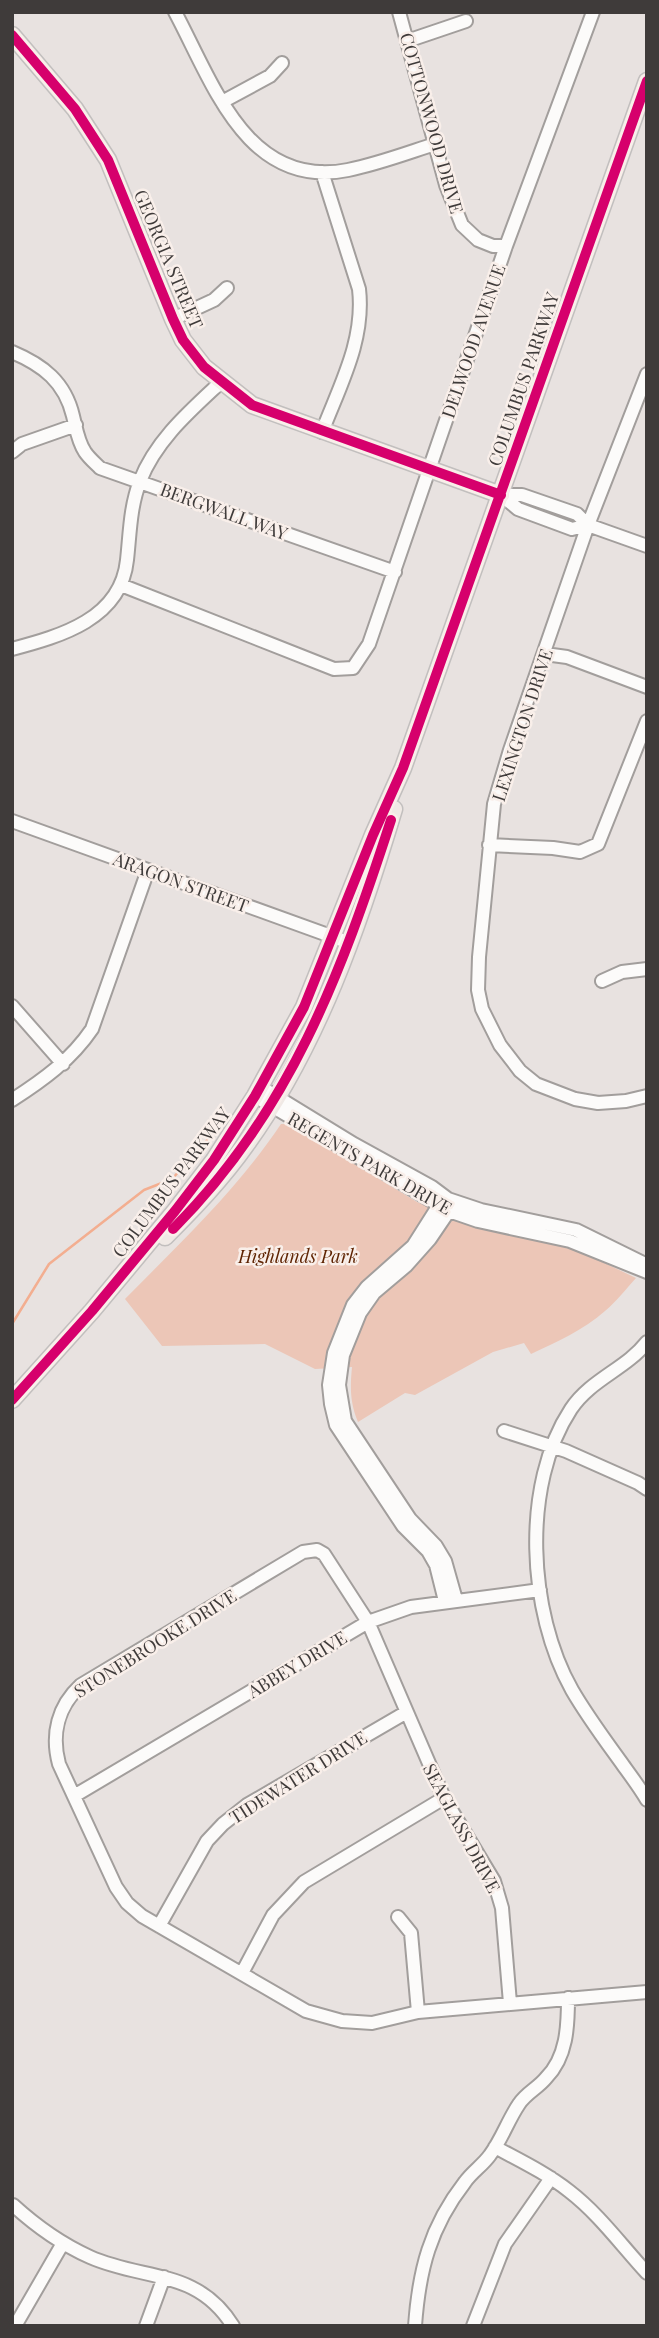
<svg xmlns="http://www.w3.org/2000/svg" width="659" height="2338" font-family="'Playfair Display',serif">
<style>
.green{fill:#ecc6b7}
.lines{fill:none;stroke-linecap:round;stroke-linejoin:round}
.stream{stroke:#f3ae90;stroke-width:2.5}
.minor-casing{stroke:#a29e9c;stroke-width:16}
.major-casing{stroke:#c2bfbe;stroke-width:19}
.minor{stroke:#fcfbfa;stroke-width:12}
.major{stroke:#f0e9e5;stroke-width:16}
.cycleway-casing{stroke:#f9efea;stroke-width:15}
.cycleway{stroke:#d6006c;stroke-width:10}
.labels{text-anchor:middle;dominant-baseline:central;stroke-width:5;stroke-linejoin:round;paint-order:stroke}
.street-label{font-size:18px;fill:#3f3b3a;stroke:#f9efea}
.park-label{font-size:18px;font-style:italic;fill:#5f2403;stroke:#f9efea}
</style>
<rect width="100%" height="100%" fill="#e8e2e0"/>
<path class="green" d="M281,1124H289L417,1202L460,1221L573,1248L636,1278C626,1289 616,1302 605,1311C584,1330 556,1342 531,1354L524,1343L493,1352L415,1395L405,1393L358,1422C350,1403 350,1388 352,1367L315,1369L265,1344L162,1346L125,1299C180,1243 237,1190 281,1124Z"/>
<g class="lines">
<path class="stream" d="M12,1324L49,1264L144,1190L172,1179L211,1136"/>
<defs>
<path id="minor" d="M175,12C213,83 247,190 348,170C378,164 407,153 435,144
M399,12L446,185L462,225L478,240L493,246H506
M407,41L466,21
M222,102L270,76L282,63
M173,319L214,300L227,288
M12,352C43,365 65,382 73,416C76,428 78,442 85,452C89,458 95,463 100,468L395,572
M647,374L588,525L510,750L494,804L479,957L478,990L482,1009L500,1045L520,1071L536,1084L575,1099L598,1103L626,1101L647,1096
M322,432C340,385 365,340 359,289L322,172
M12,452L22,444L76,425
M501,495H522L577,514L588,525L647,546
M501,495L518,509L572,529L588,525
M121,585L334,669L353,668L369,644L506,246L593,12
M12,649C61,636 121,619 127,560C130,533 130,507 140,481C156,440 190,411 221,382
M545,654L567,657L647,687
M12,821L350,943
M489,845L553,848L580,852L598,844L647,721
M602,981L622,972L647,969
M12,1006L63,1064
M261,1087L354,1144L432,1187L448,1199L481,1210L576,1230L647,1265
M255,1096L449,1211L478,1221L570,1241L647,1272
M12,1100C43,1080 71,1060 92,1029L148,870
M448,1199L449,1211L430,1239L406,1266L374,1293L360,1313L343,1355L339,1385L345,1421L410,1519L436,1546L445,1561L456,1600
M647,1342C626,1369 591,1379 571,1409C521,1485 528,1612 572,1690C587,1716 605,1740 623,1765C631,1776 640,1788 647,1800
M504,1431L566,1451L638,1483L647,1489
M445,1601L436,1565L428,1551L403,1526L336,1425L331,1404L329,1385L334,1353L353,1305L367,1287L413,1246L439,1205L448,1199
M74,1796L368,1622L411,1607L540,1590
M398,1917L411,1933L418,2012
M159,1926L207,1841L223,1824L247,1805L405,1713
M242,1973L273,1915L304,1882L444,1798
M510,2003L502,1908L494,1881L444,1798L368,1622L324,1554L317,1550L303,1552L81,1685C58,1706 51,1734 59,1764L116,1887L127,1903L142,1916L306,2011L342,2021L372,2023L418,2012L647,1992
M495,2147C521,2161 546,2173 569,2191C599,2214 622,2246 647,2273
M13,2205C36,2226 61,2244 90,2257C144,2281 197,2268 233,2326
M15,2326L63,2243
M146,2326L164,2277
M415,2326C419,2270 430,2227 465,2182C472,2172 483,2165 490,2155C502,2139 508,2120 519,2104C526,2093 538,2088 546,2078C567,2057 568,2026 568,1998
M473,2326L505,2244L551,2178"/>
<path id="major" d="M12,35L75,109L108,160L173,319L183,340L204,367L252,405L501,495
M165,1237C194,1208 222,1179 246,1145C318,1045 359,926 394,809
M12,1400L92,1311L175,1211L214,1160L255,1096L304,1007L373,835L403,768L647,81"/>
</defs>
<use href="#minor" class="minor-casing"/>
<use href="#major" class="major-casing"/>
<use href="#minor" class="minor"/>
<use href="#major" class="major"/>
<defs>
<path id="cycleway" d="M12,35L75,109L108,160L173,319L183,340L204,367L252,405L501,495
M173,1229C290,1112 341,974 391,820
M12,1400L92,1311L175,1211L214,1160L255,1096L304,1007L373,835L403,768L647,81"/>
</defs>
<use href="#cycleway" class="cycleway-casing"/>
<use href="#cycleway" class="cycleway"/>
</g>
<g class="labels">
<g class="street-label">
<text transform="translate(432 123) rotate(74)">COTTONWOOD DRIVE</text>
<text transform="translate(169 259) rotate(67)">GEORGIA STREET</text>
<text transform="translate(473 341) rotate(-71)">DELWOOD AVENUE</text>
<text transform="translate(523 379) rotate(-71)">COLUMBUS PARKWAY</text>
<text transform="translate(224 511) rotate(20)">BERGWALL WAY</text>
<text transform="translate(522 725) rotate(-72)">LEXINGTON DRIVE</text>
<text transform="translate(181 882) rotate(20)">ARAGON STREET</text>
<text transform="translate(370 1163) rotate(30)">REGENTS PARK DRIVE</text>
<text transform="translate(171 1182) rotate(-53)">COLUMBUS PARKWAY</text>
<text transform="translate(155 1643) rotate(-32)">STONEBROOKE DRIVE</text>
<text transform="translate(297 1664) rotate(-31)">ABBEY DRIVE</text>
<text transform="translate(298 1777) rotate(-32)">TIDEWATER DRIVE</text>
<text transform="translate(462 1828) rotate(62)">SEAGLASS DRIVE</text>
</g>
<g class="park-label">
<text x="298" y="1256">Highlands Park</text>
</g>
</g>
<rect width="659" height="2338" fill="none" stroke="#3f3b3a" stroke-width="28"/>
</svg>
